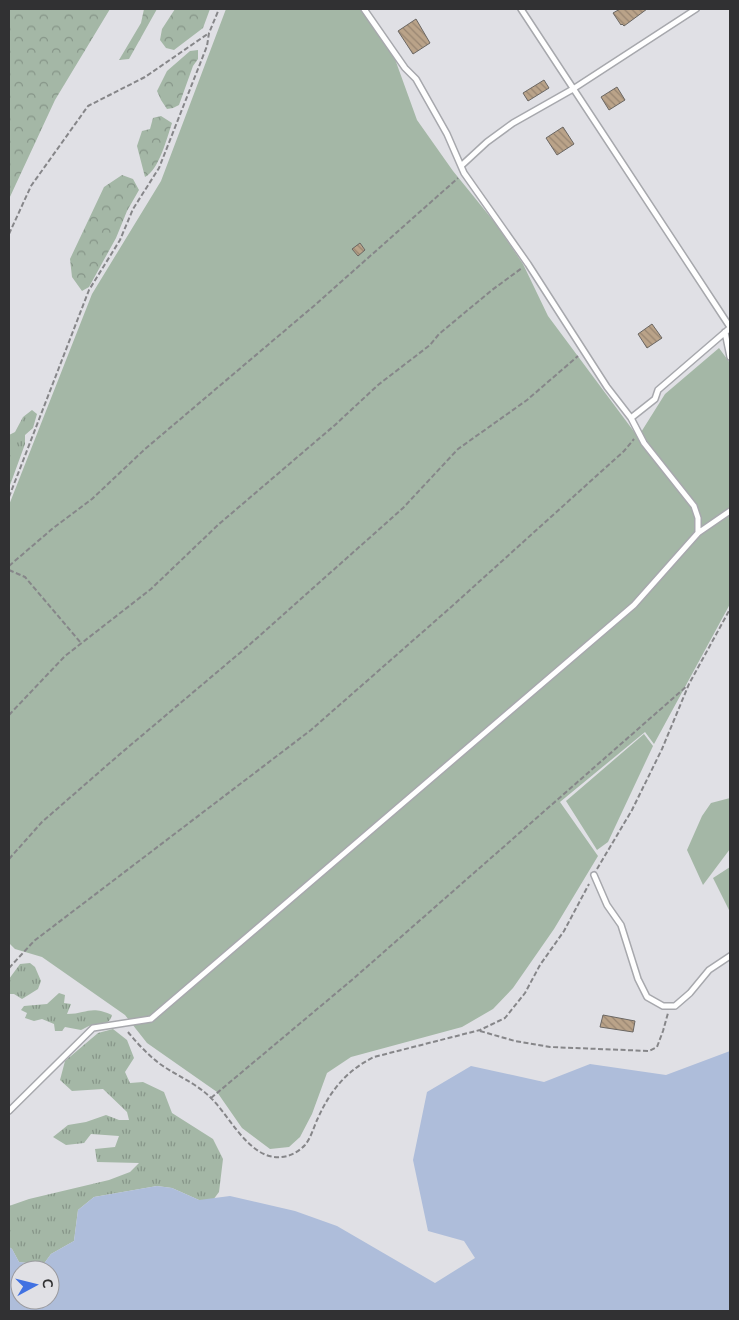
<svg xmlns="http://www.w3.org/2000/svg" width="739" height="1320" font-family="Mulish,sans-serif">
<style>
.grass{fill:url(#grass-tufts)}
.forest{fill:url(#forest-crowns)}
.garden{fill:#a4b7a6}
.water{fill:#aebdda;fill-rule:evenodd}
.building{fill:url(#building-back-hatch);stroke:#6b6763}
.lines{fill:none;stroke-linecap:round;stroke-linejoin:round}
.lane-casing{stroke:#a7a8ad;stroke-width:8}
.path{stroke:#868689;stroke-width:2;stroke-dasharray:5 2.5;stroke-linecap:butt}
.lane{stroke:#fff;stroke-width:5}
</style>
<defs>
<pattern id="grass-tufts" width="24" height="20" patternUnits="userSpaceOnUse" patternTransform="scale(1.25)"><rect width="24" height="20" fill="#a4b7a6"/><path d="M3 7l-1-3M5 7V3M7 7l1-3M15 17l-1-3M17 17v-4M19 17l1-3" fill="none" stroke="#869588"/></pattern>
<pattern id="forest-crowns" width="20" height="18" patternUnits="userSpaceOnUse" patternTransform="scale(1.25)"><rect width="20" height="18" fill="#a4b7a6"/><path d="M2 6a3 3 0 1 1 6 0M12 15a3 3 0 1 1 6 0" fill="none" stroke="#869588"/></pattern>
<pattern id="building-back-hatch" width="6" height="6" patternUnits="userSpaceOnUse" patternTransform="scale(1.25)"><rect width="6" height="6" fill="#baa389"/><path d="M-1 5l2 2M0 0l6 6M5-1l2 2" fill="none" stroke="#988571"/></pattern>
</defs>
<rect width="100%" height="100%" fill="#e0e0e5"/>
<path class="grass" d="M32,410L37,414L33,428L25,435V444L9,488V435L15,432L23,417Z
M30,963L35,967L41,981L38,989L22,999L14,994H9V979L20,964Z
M59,993L65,995L64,1003L71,1004L67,1014C87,1014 90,1005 112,1015C109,1027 98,1023 89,1026C86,1027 84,1029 81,1030L65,1027L62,1031H55L54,1024L42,1019L34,1021L25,1018L27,1013L21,1010L24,1006L47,1004Z
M113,1029L127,1040L134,1058L125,1072L130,1083L143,1082L164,1092L172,1113L213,1139L223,1159L219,1192L213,1200H199L172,1188L157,1186L94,1197L78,1210L74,1241L51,1254L43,1265L19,1262L12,1249L9,1247V1206L29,1199L109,1180L130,1172L139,1163L97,1162L95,1149L115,1147L119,1136L91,1134L84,1143L66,1145L53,1137L68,1125L86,1122L106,1115L119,1120H129L127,1112L103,1089L72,1091L60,1080L65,1061L98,1033Z"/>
<path class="forest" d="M9,9H110L55,100L9,199Z
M144,9H157L129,59L119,60L141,23Z
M175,9H210L203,28L174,50L166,48L160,40L162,29Z
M198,50V59L193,66L179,105L173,108L167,109L161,100L157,91L167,71L190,51Z
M161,116L172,123C167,138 159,170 145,177L137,146L142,131L150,129L153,118Z
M122,175L133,179L139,190L127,211L116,238L89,287L82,291L72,277L70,259L104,187Z"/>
<path class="garden" d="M226,9H364L391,48L417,120L453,171L496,224L523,264L548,316L638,437L665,394L719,348L730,363V604L654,744L645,732L560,802L598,856L554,929L513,988L493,1009L462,1027L351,1057L327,1073L312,1114L300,1137L289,1147L270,1149L242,1128L217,1092L147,1043L125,1015L42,957L15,949L9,943V505L92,294L161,181Z
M644,734L653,746L608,842L597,850L566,801Z
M730,798V849L703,885L687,850L702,816L711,803Z
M730,867V912L713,878Z"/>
<path class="water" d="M730,1051V1311H9V1247L12,1249L19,1262L43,1265L51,1254L74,1241L78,1210L94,1197L157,1186L172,1188L199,1200L230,1196L295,1211L337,1226L435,1283L475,1258L464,1241L428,1231L413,1160L427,1092L471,1066L544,1082L590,1064L666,1075ZM20,1270H50V1300H20Z"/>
<path class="building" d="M620,9H647L624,26L622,24L621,25L613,13Z
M416,19L430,43L413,54L398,31Z
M544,80L549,88L528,101L523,93Z
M617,87L625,100L609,110L601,97Z
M563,127L574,144L557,155L546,138Z
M360,243L365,250L358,256L352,249Z
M652,324L662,338L647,348L638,334Z
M603,1015L635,1021L633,1032L600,1027Z"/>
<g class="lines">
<defs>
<path id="lane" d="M364,9L405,68L416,79L447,134L464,173L528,264L607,387L631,418L655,399L658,390L730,328
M521,9L730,327
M461,166L487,142L513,123L573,89L696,9
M725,332L730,357
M631,418L644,443L694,506L698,518V533
M594,875L607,905L621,925L638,979L647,997L663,1006H675L690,993L709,970L730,956
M9,1111L93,1028L151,1019L634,605L698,533L730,511"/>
</defs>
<use href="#lane" class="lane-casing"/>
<path class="path" d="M9,234L31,186L88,106L145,77L209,33
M9,497L89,290L120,240L133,209L159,168L207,46L209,33L219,9
M9,566L52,529L92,499L145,449L315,305L458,178
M9,570L25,577L81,643
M9,715L65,656L151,589L219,524L335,425L378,385L430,345L439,334L492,290L522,268
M9,859L42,822L120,754L248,646L403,508L458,449L527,400L578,356
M597,869L632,810L662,749L689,684L730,609
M9,968L34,941L311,730L450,608L624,451L634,439
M480,1031L515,1041L550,1047L649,1051L657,1047L663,1031L668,1013
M128,1032C137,1043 148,1055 160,1064C177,1076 196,1083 211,1098C228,1115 239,1139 260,1152C275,1161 293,1158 305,1145C311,1138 314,1126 318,1118C330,1091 347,1070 374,1057L480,1030L505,1018L525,993L540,965L564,931L589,884
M211,1098L353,979L687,686"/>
<use href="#lane" class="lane"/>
</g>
<rect width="739" height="1320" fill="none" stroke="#313133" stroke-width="20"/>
<g transform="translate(35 1285) rotate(83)"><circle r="24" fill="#e0e0e5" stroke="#9a9a9e"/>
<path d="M0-4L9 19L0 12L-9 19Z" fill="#4071e2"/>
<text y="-8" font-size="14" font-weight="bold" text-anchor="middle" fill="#313133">С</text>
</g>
</svg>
